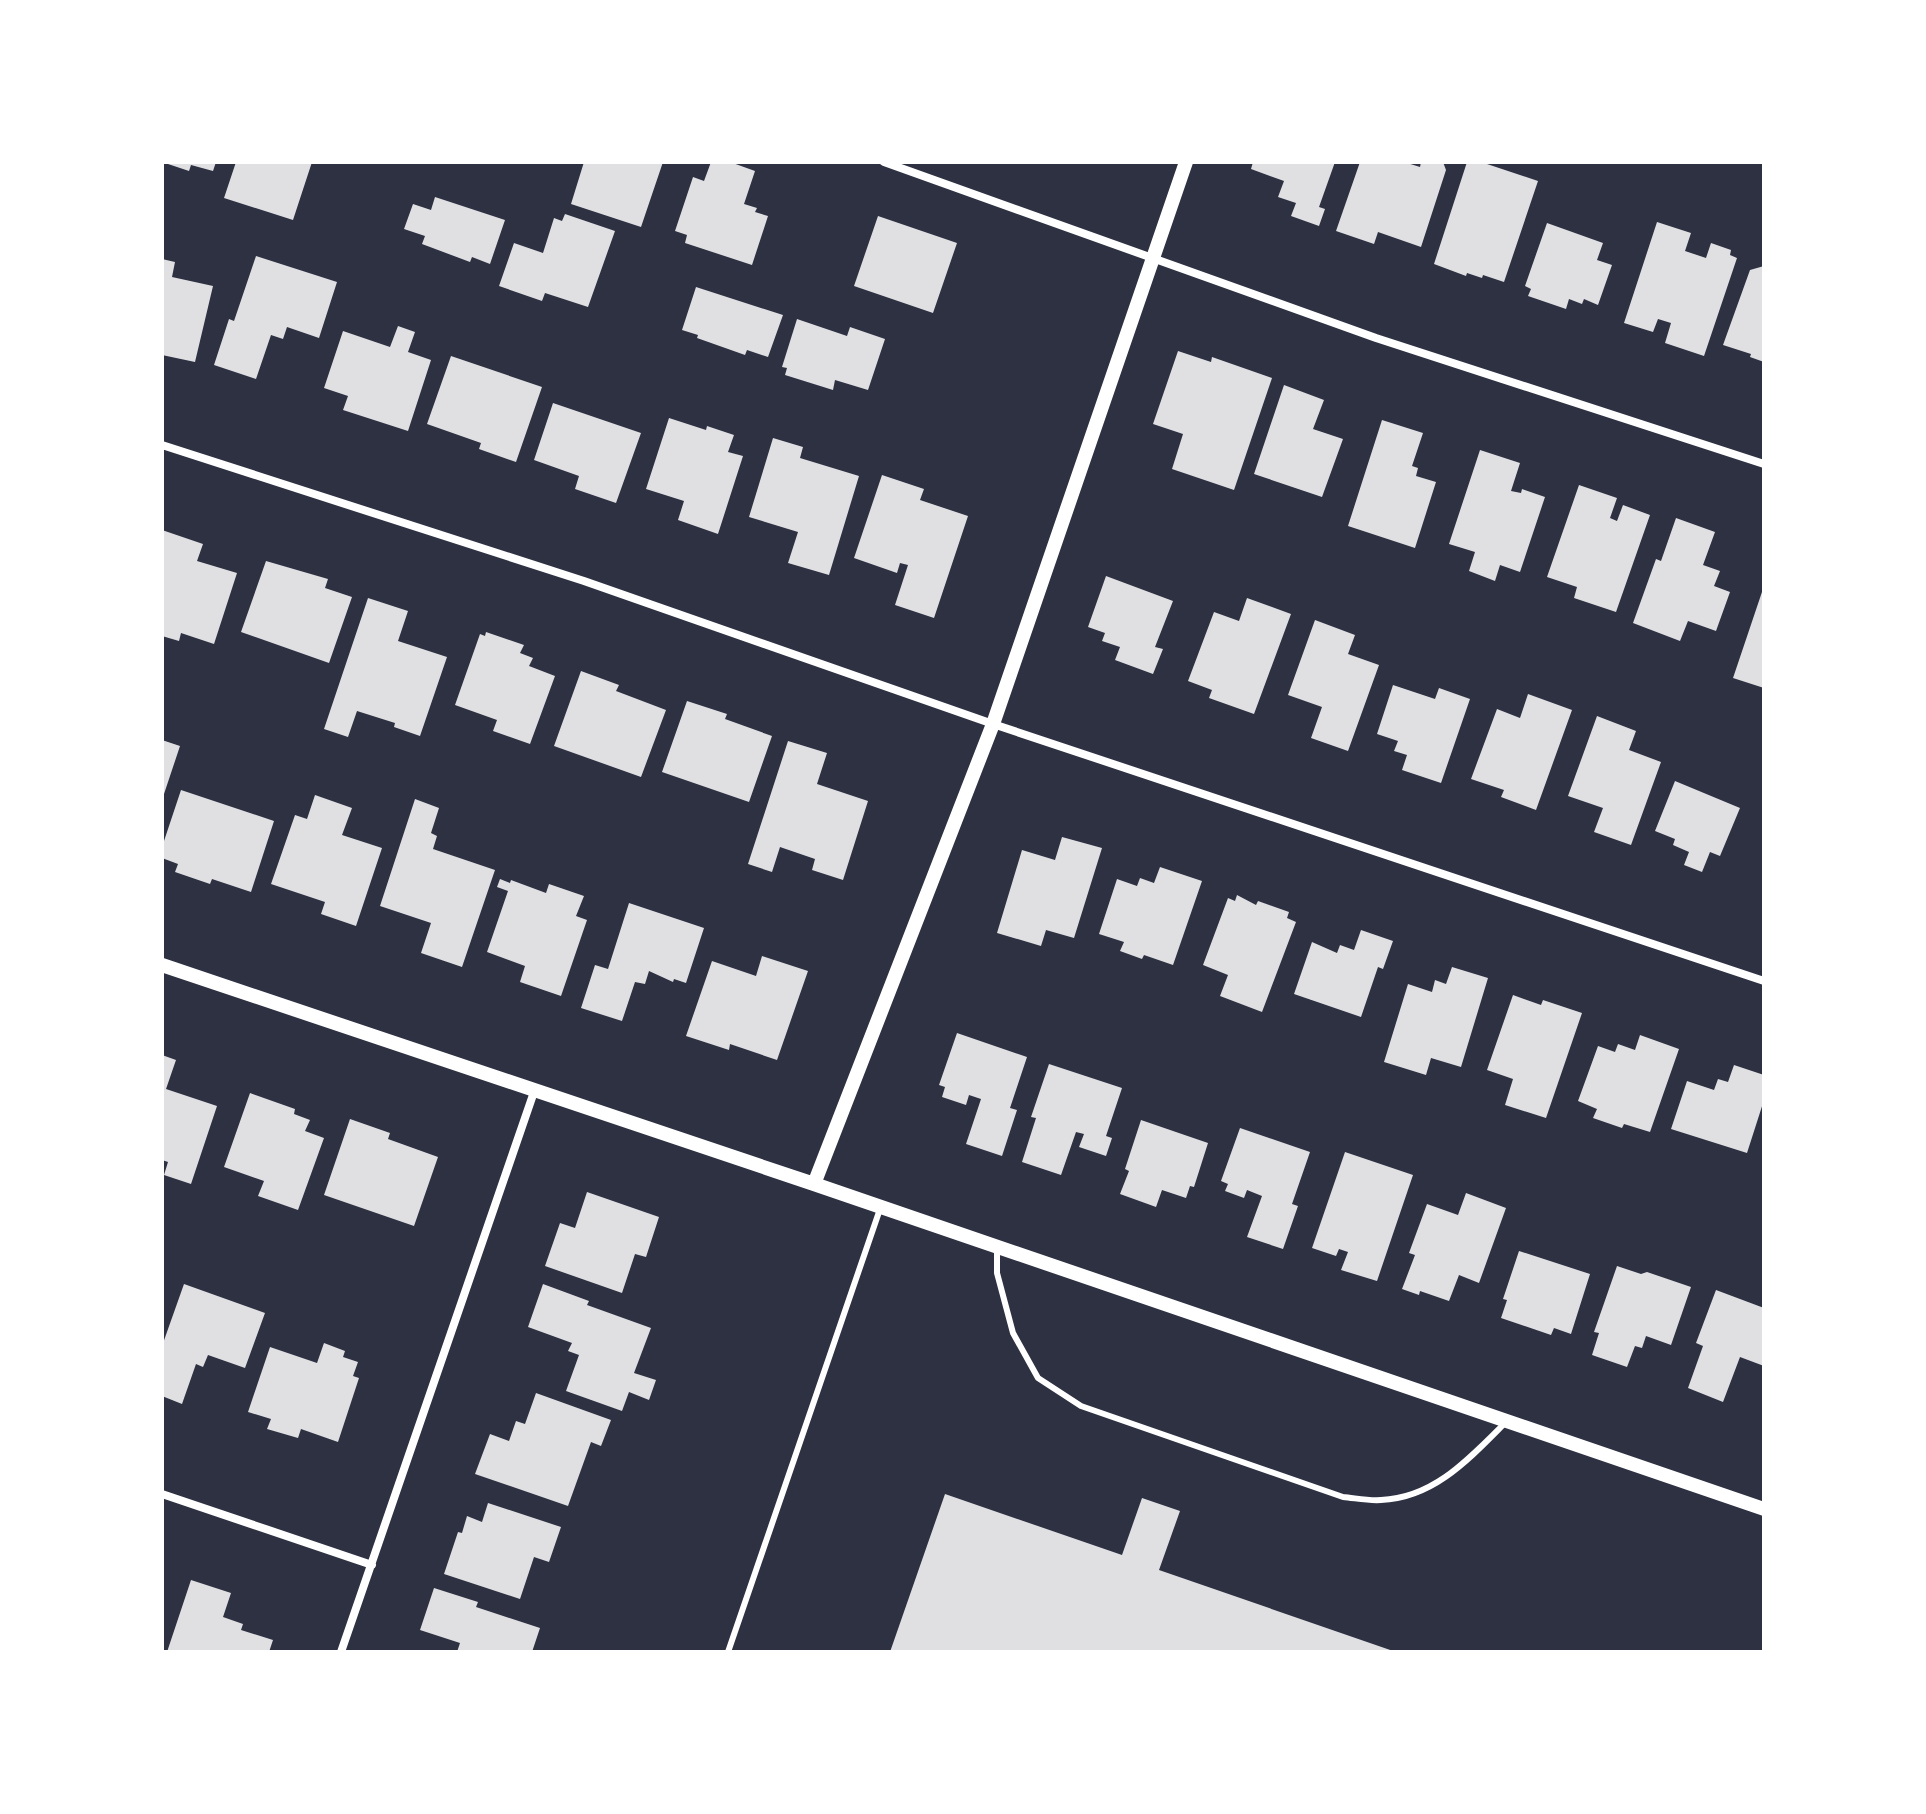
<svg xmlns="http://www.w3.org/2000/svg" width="1926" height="1814" font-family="Figtree,sans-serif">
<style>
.building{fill:#e0e0e3}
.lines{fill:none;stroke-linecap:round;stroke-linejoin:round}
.service{stroke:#fff;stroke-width:6}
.minor{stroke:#fff;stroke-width:8}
.tertiary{stroke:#fff;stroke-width:14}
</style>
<rect width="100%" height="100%" fill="#2d3142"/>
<path class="building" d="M162,162H216L213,171L191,165L189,171Z
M236,162H312L293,220L224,198Z
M584,162H663L641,227L571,204Z
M711,162H730L755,171L744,204L757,208L755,212L768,216L752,265L685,243L687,235L675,231L693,177L704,181Z
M1253,162H1335L1319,207L1325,209L1319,226L1291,216L1296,203L1278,197L1284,181L1251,169Z
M1360,162H1404L1420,167L1421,162H1443L1446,170L1421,247L1378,232L1374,244L1336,231Z
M1467,162H1481L1538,181L1504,282L1483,275L1482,278L1467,273L1466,276L1434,264Z
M435,197L505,220L490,264L472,257L470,262L422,244L425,236L404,229L413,204L431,210Z
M565,214L615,231L588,307L545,293L542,301L499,286L514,243L543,253L554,218L562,221Z
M878,216L957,243L933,313L854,286Z
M1657,222L1691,233L1685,251L1706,258L1711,243L1731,250L1730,255L1737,258L1704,356L1665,343L1671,323L1658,319L1653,332L1624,323Z
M1547,223L1603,243L1597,260L1612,265L1598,305L1584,299L1582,304L1569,299L1566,309L1528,296L1531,289L1525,286Z
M256,256L337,282L319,338L287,327L283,339L271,335L256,379L214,365L229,319L234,321Z
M162,259L175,262L172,277L213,286L195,362L162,355Z
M1764,266V362L1750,357L1751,354L1723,345L1750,270Z
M696,287L783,315L768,357L747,350L745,355L697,338L698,335L682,330Z
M797,319L847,336L850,327L885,339L868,390L835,380L833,390L785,375L787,368L782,367Z
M398,326L415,332L408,352L431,360L408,431L343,410L348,396L324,388L343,331L390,347Z
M1178,351L1211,362L1212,357L1272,378L1234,490L1172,469L1183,434L1153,424Z
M451,356L542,387L516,462L479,449L481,443L427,424Z
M1284,385L1324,400L1313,429L1343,439L1322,497L1254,474Z
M553,403L641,433L616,503L575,489L579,476L534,460Z
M669,418L706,430L707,426L734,435L728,452L743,456L718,534L678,520L684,501L646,489Z
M1382,420L1423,433L1412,466L1418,468L1416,476L1436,482L1415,548L1348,526Z
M773,438L803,447L800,458L859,476L829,575L788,563L798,532L749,517Z
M1480,450L1520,463L1511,491L1521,493L1522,489L1545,497L1520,572L1500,565L1495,581L1469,571L1475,552L1449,544Z
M882,475L924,489L920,500L968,516L934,618L895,605L908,565L900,563L897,573L854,558Z
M1579,485L1617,498L1610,518L1617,521L1623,505L1650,515L1616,612L1574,598L1577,587L1547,577Z
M1676,518L1715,532L1703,565L1720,571L1714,586L1730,592L1716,631L1688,621L1680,641L1633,623L1656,559L1661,561Z
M162,530L203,544L197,561L237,573L214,644L181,633L179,641L162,636Z
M266,561L328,579L325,588L352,597L329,663L241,632Z
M1106,576L1173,601L1155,647L1163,649L1153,674L1115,660L1120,647L1102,641L1105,633L1088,627Z
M1764,586V688L1733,678Z
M368,598L408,611L398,641L447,657L420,736L394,727L395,723L357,711L348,737L324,729Z
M1247,598L1291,614L1254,714L1209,698L1212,690L1188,681L1214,612L1239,621Z
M1315,620L1355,635L1348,654L1379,665L1348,751L1311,738L1322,707L1288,695Z
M486,632L524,645L520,653L533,658L529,666L555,676L530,744L493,731L497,720L455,705L480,634L485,636Z
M581,671L619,685L616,691L666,710L641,777L554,746Z
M1393,685L1435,699L1439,688L1470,699L1441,783L1402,770L1407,755L1394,751L1398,741L1377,734Z
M1528,694L1572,710L1536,810L1501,797L1504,790L1471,779L1497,709L1520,718Z
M687,701L727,714L725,719L772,736L749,802L662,772Z
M1597,716L1636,731L1629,750L1661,762L1631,845L1594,832L1603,808L1568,796Z
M162,740L180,746L163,797H162Z
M788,741L827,753L817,784L868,801L843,880L812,870L815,859L780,847L772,872L748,864Z
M1675,781L1740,808L1720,856L1710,852L1702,872L1684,865L1689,852L1673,845L1675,839L1655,831Z
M181,790L274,821L251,892L212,879L210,884L175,872L178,864L162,858V847Z
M315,795L352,808L342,835L382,848L356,926L321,914L325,902L271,884L295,815L307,819Z
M415,799L439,808L431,833L437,836L433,849L495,870L462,967L421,953L431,923L380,906Z
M1062,837L1102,848L1074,938L1046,930L1041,946L997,933L1022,850L1055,860Z
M1160,867L1202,881L1173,965L1144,955L1142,959L1120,951L1124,942L1099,934L1117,879L1137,886L1140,878L1154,883Z
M500,879L510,883L511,880L546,893L549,884L584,896L576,916L587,920L561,996L520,982L525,966L487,952L508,891L497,887Z
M1237,895L1256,905L1258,901L1289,912L1287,918L1296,922L1262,1012L1220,996L1228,975L1203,965L1228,898L1235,901Z
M629,903L704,928L686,983L674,979L673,982L649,971L645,984L635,982L622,1021L581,1008L595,965L608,969Z
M1361,930L1393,941L1383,969L1378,967L1361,1017L1294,994L1312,942L1337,953L1340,945L1354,950Z
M762,956L808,971L777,1060L730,1044L729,1050L686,1036L712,961L756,976Z
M1452,967L1488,978L1461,1067L1431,1058L1426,1075L1384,1062L1408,984L1432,992L1435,980L1446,984Z
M1513,995L1541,1005L1543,1000L1582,1013L1546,1118L1505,1105L1513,1079L1487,1070Z
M957,1033L1027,1057L1010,1108L1017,1110L1002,1156L966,1144L981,1099L969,1095L966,1105L942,1097L945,1087L939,1085Z
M1640,1035L1679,1049L1650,1132L1624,1124L1622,1128L1593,1118L1597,1109L1578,1101L1598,1046L1615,1052L1618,1044L1635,1050Z
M162,1055L176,1060L166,1089L217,1106L191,1184L164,1175L168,1162L162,1160Z
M1049,1064L1122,1088L1106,1136L1112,1138L1106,1156L1079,1147L1084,1134L1076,1132L1061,1175L1022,1162L1036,1118L1031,1117Z
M1734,1065L1764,1075V1100L1747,1153L1671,1129L1687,1081L1714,1090L1718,1079L1728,1082Z
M250,1093L295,1109L294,1114L310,1120L305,1131L324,1138L298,1210L258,1196L264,1181L224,1167Z
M350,1119L390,1133L388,1139L438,1157L414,1226L324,1195Z
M1141,1120L1208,1143L1194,1187L1190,1186L1186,1198L1162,1190L1156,1207L1120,1194L1129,1171L1125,1169Z
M1240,1128L1310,1152L1292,1204L1298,1206L1283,1249L1247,1237L1262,1196L1247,1190L1244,1198L1225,1191L1228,1184L1221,1181Z
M1345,1152L1413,1175L1377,1281L1341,1270L1348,1252L1339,1249L1336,1256L1312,1248Z
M587,1192L659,1217L646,1257L635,1254L622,1293L545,1266L560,1223L575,1228Z
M1466,1193L1506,1208L1479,1283L1459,1275L1449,1301L1420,1291L1419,1295L1402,1289L1415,1255L1409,1253L1427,1204L1458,1215Z
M1519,1251L1590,1274L1571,1334L1554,1328L1551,1335L1501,1318L1507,1300L1503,1299Z
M1617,1266L1641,1274L1647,1272L1691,1287L1671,1345L1646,1336L1642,1348L1635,1346L1627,1367L1592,1355L1599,1333L1594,1332Z
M184,1284L265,1313L245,1368L208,1355L203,1367L196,1364L182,1404L162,1396V1346Z
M543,1284L589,1301L587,1305L651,1328L634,1373L656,1380L649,1400L629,1392L622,1411L566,1391L579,1355L568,1351L572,1343L528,1327Z
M1716,1290L1764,1308V1366L1740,1357L1723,1402L1688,1388L1703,1346L1696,1343Z
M324,1343L345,1351L343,1357L358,1362L353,1376L359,1378L338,1442L301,1429L298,1438L267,1429L271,1419L248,1412L270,1347L317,1363Z
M536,1393L611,1420L601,1446L591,1442L568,1506L475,1474L490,1434L509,1441L516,1421L525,1424Z
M945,1494L1122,1555L1142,1498L1180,1511L1159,1570L1396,1652H890Z
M488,1503L561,1527L549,1562L534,1557L520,1599L444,1574L458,1532L462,1533L467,1516L482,1522Z
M191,1580L231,1593L223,1617L243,1624L241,1630L273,1640L269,1652H167Z
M434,1588L478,1602L476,1607L540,1628L532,1652H457L460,1643L420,1630Z"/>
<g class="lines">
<path class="service" d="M997,1247V1273L1013,1333L1038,1378L1081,1406L1343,1497C1355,1498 1368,1501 1381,1500C1434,1498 1470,1458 1505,1423
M728,1652L880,1209"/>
<path class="minor" d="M884,162L1376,338L1764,464
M162,445L584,581L993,724L1764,981
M162,1494L372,1565
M341,1652L535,1089"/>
<path class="tertiary" d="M162,965L814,1184L1764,1509
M814,1184L993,724L1186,162"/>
</g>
<rect width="1926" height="1814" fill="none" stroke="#ffffff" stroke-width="328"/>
</svg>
